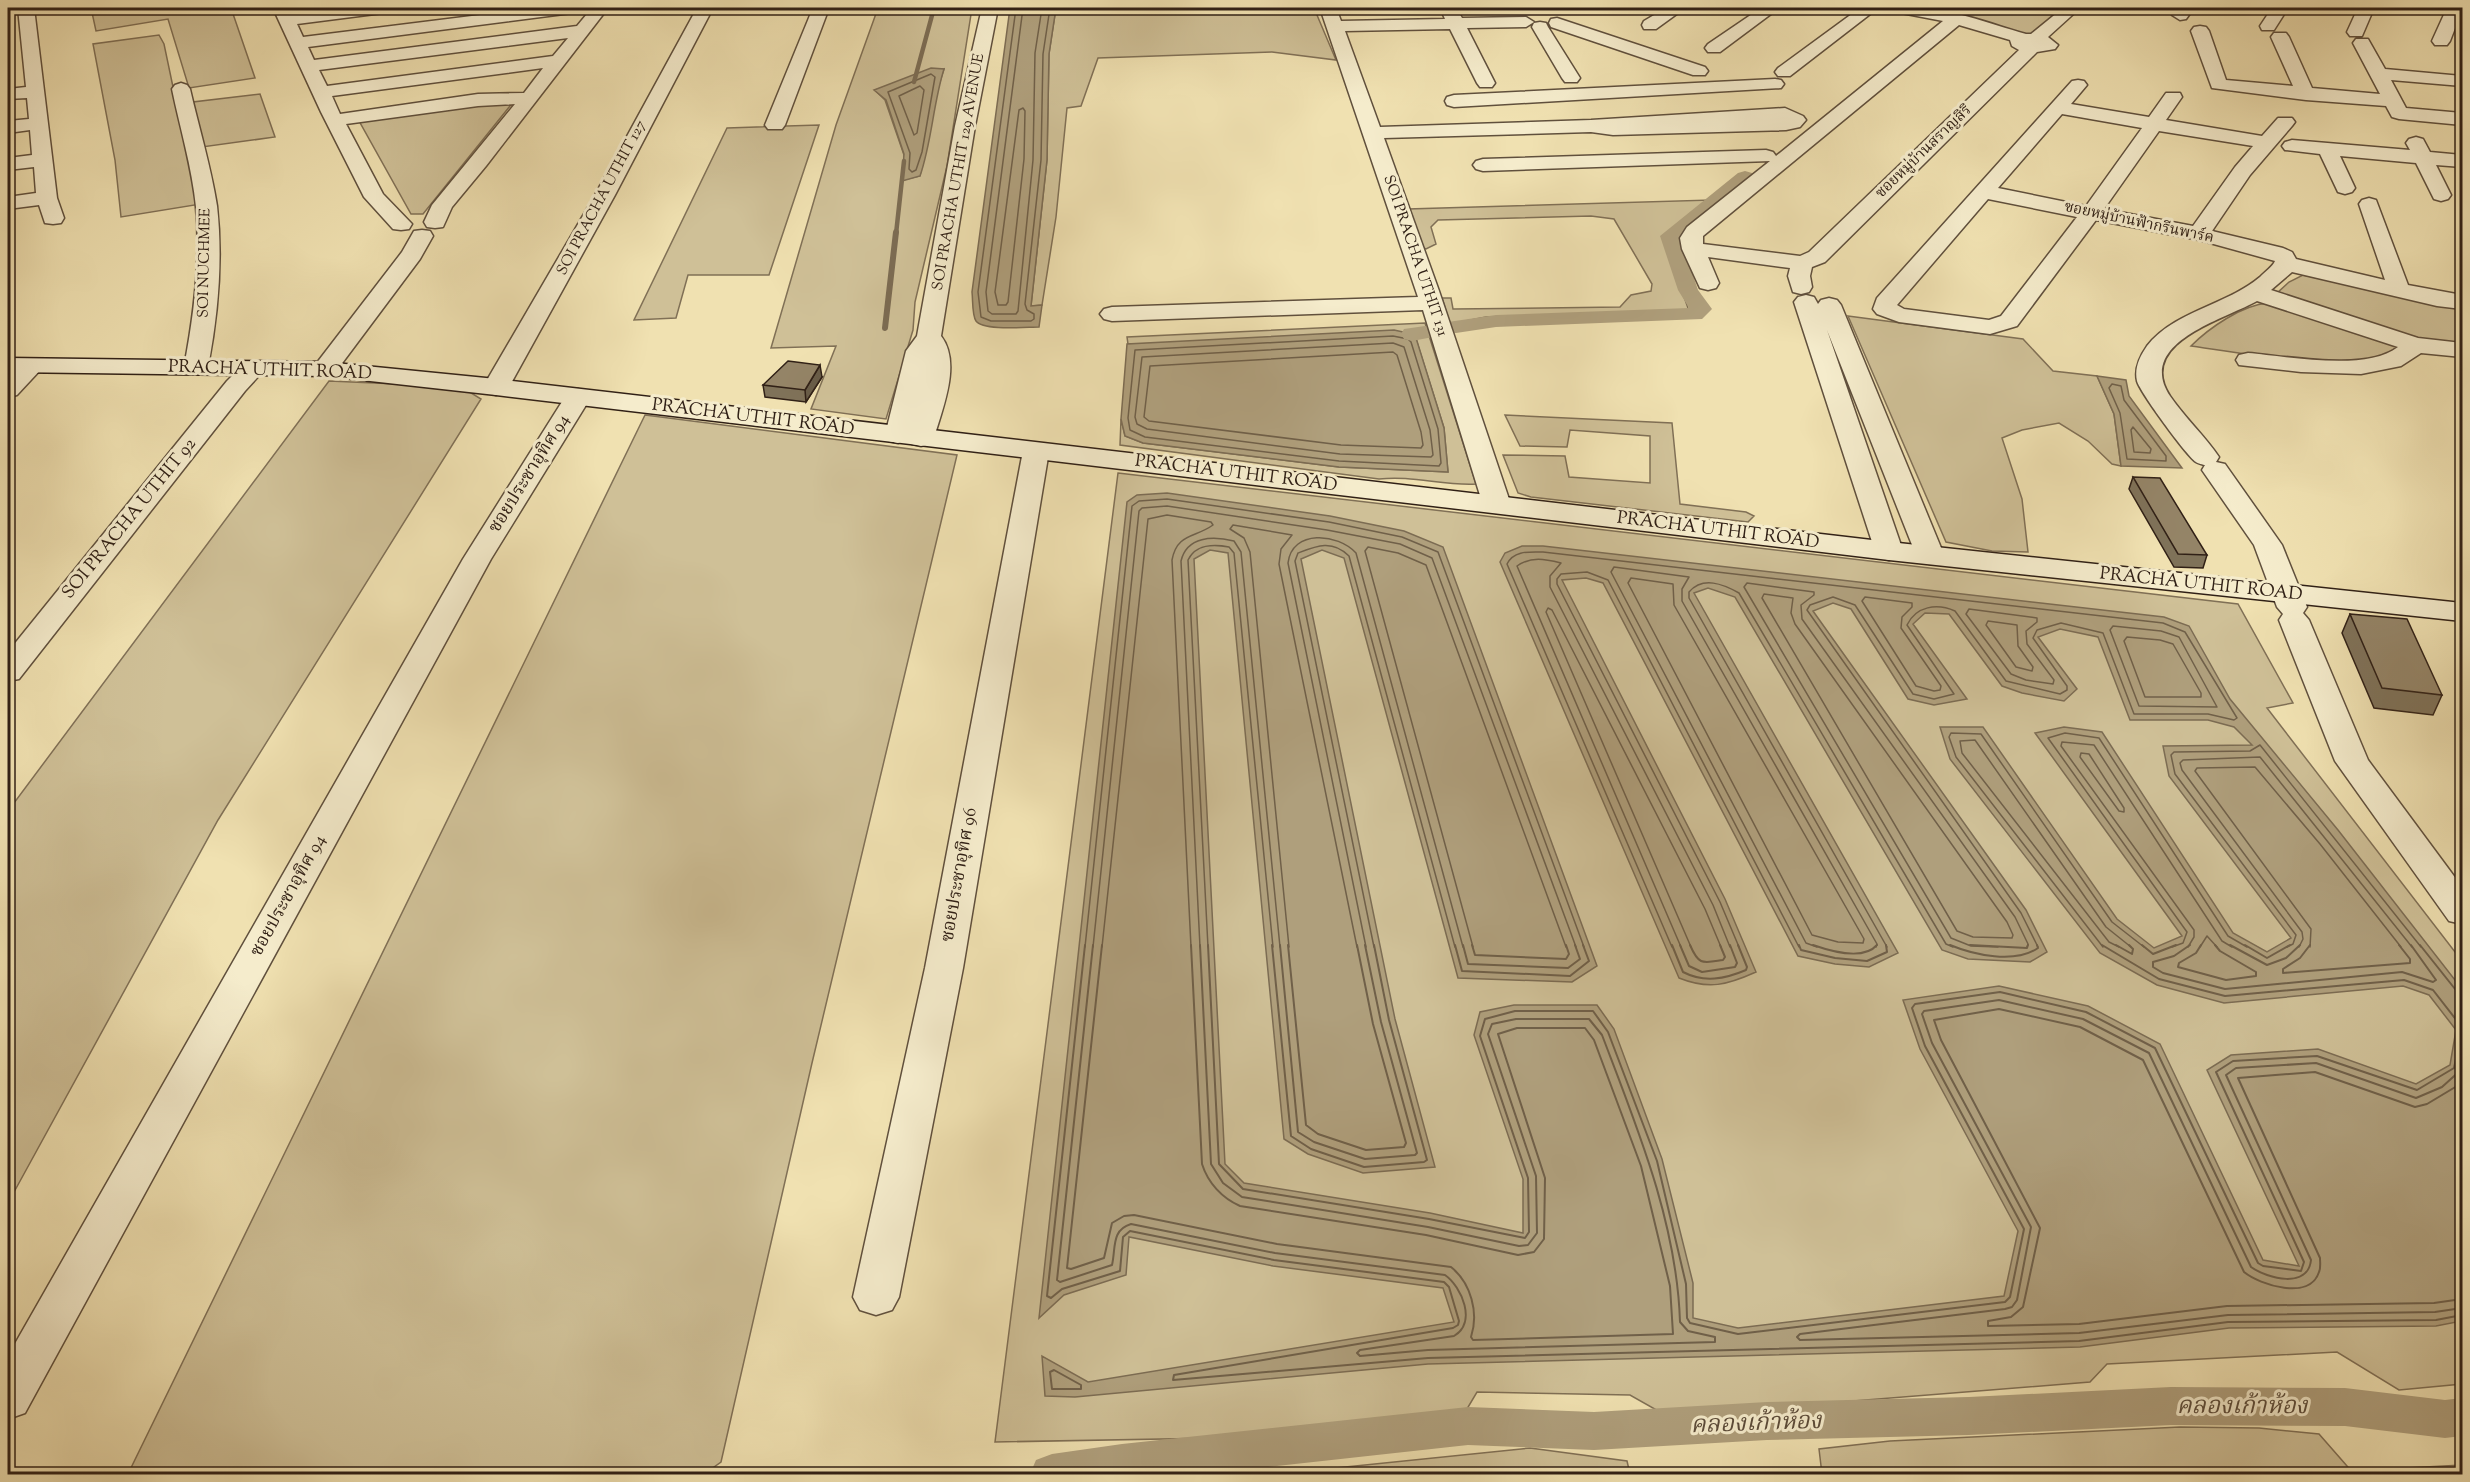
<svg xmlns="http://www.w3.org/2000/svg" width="2470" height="1482" font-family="'Sorts Mill Goudy','Noto Serif Thai',serif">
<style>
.green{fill:#cfc097;stroke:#807056;stroke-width:1.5;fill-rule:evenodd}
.water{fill:#af9f7c;stroke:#7c6c53;stroke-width:1.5}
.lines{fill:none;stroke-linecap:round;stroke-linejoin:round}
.shore-far1{stroke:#706049;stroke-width:1.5}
.shore{stroke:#706049;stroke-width:2}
.stream-far1{stroke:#7c6c53;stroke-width:4.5}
.stream{stroke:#7c6c53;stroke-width:6}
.canal{fill:#af9f7c;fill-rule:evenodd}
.minor-casing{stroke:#60503d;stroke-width:3}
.tertiary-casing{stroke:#60503d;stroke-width:3}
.secondary-casing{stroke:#302016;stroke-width:3}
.minor{fill:#f5eccc;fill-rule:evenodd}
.tertiary{fill:#f5eccc;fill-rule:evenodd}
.secondary{fill:#f5eccc;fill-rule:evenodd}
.wall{fill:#7f7259;stroke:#302016;stroke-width:1.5}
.shaded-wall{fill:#685c48;stroke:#302016;stroke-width:1.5}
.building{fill:#948467;stroke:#302016;stroke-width:1.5}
.labels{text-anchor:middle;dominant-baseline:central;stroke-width:6;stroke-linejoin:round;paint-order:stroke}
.far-street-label{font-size:15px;fill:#302016;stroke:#f5eccc}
.street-label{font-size:18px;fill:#302016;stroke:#f5eccc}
.near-water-label{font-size:24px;font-style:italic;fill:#5c4c3a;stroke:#f5eccc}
</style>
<rect width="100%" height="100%" fill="#f0e1b1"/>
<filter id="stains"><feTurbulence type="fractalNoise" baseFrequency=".00333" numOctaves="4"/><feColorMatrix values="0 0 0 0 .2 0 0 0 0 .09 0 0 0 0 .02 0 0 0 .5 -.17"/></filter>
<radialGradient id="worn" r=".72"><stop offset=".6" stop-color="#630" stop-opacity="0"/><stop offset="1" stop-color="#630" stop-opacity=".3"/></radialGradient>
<path class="green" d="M91,8H231L255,78L189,88L168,19L96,31Z
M878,8H972L947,166L915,302L913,330L886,419L811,409L836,346L771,348L836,125ZM944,69L938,88L920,176L903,180L904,155L885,100L875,90Z
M1056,8H1314L1336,60L1272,52L1098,58L1081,106L1067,108L1056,217L1042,305L1031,306L1047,160L1049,54Z
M1915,8H2049L2062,10L2030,35Z
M159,35L164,44L186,149L201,204L121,217L115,160L93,44Z
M260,94L275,137L202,147L193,102Z
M514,101L423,214H411L358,119Z
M819,125L769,275H688L676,318L634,320L727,128Z
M1711,200L1665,234L1669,254L1689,311L1486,317L1450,324L1442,298H1451L1453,309L1620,307L1631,295L1651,291L1652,284L1614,219L1591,216L1438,220L1431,227L1436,244L1426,249L1417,245L1408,209Z
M2303,275L2462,308V344L2405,337L2276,294L2289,282Z
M2268,303L2392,343L2397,348L2394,353C2336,373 2251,354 2191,346C2209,328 2242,305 2268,303Z
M1848,316L2023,339L2053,371L2097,376L2114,414L2121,466L2112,464L2088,441L2059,423L2022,430L2002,438L2022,499L2028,552L1992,551L1946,542Z
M1425,323L1476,484C1444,486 1412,475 1379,479L1120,445L1121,419L1125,436L1143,443L1339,467L1448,472L1444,428L1416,339L1128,344L1127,337Z
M329,381L397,384L468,391L481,399L218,820L8,1203V811Z
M645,415L957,455L812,1063L721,1462L704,1474H128Z
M1505,415L1672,423L1680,504L1746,512L1754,516L1748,522L1531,497L1518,493L1503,455L1565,456L1569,477L1650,483V436L1570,430L1567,447L1520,446Z
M1118,473L2238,604L2293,703L2267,708L2462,961V1384L2399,1390L2337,1352L2107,1364L2090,1382L1667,1416L1630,1395L1477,1392L1464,1414L1219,1438L995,1442Z
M2180,1427L2259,1428L2319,1434L2354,1474H1822L1819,1449L1890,1441Z
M1530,1448L1627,1461L1630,1474H1277Z"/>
<path class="water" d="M1010,8H1056L1049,54L1047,160L1031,306L1042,305L1039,327C1026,327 983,331 976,321C972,315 973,301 972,292Z
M931,68L944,69C933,104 932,141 920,176L902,181L904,154L886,100L874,90Z
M1394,330L1412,334L1416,338L1444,428L1448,472L1339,467L1143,443L1125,436L1121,419L1127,344Z
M2097,376L2126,380L2129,396L2182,468L2121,466L2114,414Z
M1167,493L1330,516L1404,531L1443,547L1597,966L1572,982L1458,978L1344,558L1322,550L1301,559L1395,1019L1435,1167L1363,1173L1308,1154L1284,1139L1228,553L1210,550L1194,559L1225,1164L1244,1183L1430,1213L1523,1233V1179L1474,1035L1480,1012L1514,1005H1597L1614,1029L1662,1159L1693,1283V1318L1738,1328L2004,1296L2018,1231L1920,1049L1903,1000L1999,986L2088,1006L2160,1044L2263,1260L2299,1266L2207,1070L2231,1055L2318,1049L2416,1084L2450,1065L2456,1030L2429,995L2403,986L2224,1003L2157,985L2100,953L1950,759L1940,727H1983L2117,919L2154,948L2182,936L2035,733L2064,727L2102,732L2233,933L2267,952L2291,938L2169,776L2163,746L2252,745L2234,727L2208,720H2130L2098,637L2060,629L2038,637L2077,689L2064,701L2022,693L2002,686L1949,614L1925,613L1913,624L1967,699L1934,705L1908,699L1851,609L1833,603L1813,611L2026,910L2047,952L2030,962L1968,959L1942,950L1735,597L1708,588L1694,593L1898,953L1869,967L1835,964L1798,956L1603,583L1586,578L1562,580L1725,899L1756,972C1727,985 1709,990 1679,978L1500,562L1505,553L1522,546H1543L2164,617L2189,626L2230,699L2338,830L2462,989V1321L2436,1326L2229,1328L2080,1347L1428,1364L1075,1397L1045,1396L1042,1356L1088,1382L1454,1322L1443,1288L1273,1266L1129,1237L1126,1275L1064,1295L1039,1318L1127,502L1137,495Z
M2462,1465V1474H2354L2351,1471Z"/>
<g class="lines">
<path class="shore-far1" d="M1016,8L978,292L981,317L991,321H1031L1034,319V314L1027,310L1025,304L1041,160L1043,54L1050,8
M1023,8L986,292L988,311L992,314H1016L1018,311L1033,160L1035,53L1042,8
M931,74L935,77L922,152L916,170L912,172L909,169L910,153L888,92Z
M920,86L924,90L917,133L914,135L899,96Z
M1023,108L1025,111L1024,159L1008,302L1006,305H998L995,292L1019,110Z
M1393,336L1408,339L1411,342L1438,429L1441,463L1439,466L1339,461L1145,437L1130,430L1128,418L1135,350Z
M1393,343L1404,347L1430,430L1433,455L1431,457L1340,454L1147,429L1137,424L1135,417L1142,357Z
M1393,352L1397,355L1421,432L1423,445L1421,448L1341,445L1149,421L1144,417L1150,366Z
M2112,384L2121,386L2124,400L2166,456V461L2127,459L2120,413L2109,388Z
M2133,427L2151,449L2150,453L2134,452L2131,430Z
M1631,578L1673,584L1674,605L1864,939L1863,943L1838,942L1812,935L1628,583Z
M1764,594L1793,598L1791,613L1795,624L2007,922L2013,935L2012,938L1973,937L1957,931L1762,598Z
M1865,597L1912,603V607L1902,617L1901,628L1941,686L1940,690L1934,691L1916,686L1862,601Z
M1969,609L2037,618V622L2026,631L2027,644L2054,680L2053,684L2026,680L2011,674L1966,614Z
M1988,621L2017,625L2018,646L2033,667L2032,671L2016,667L1986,625Z
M2113,626L2161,631L2179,637L2217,707L2139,706L2110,630Z
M2127,637L2160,640L2173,644L2201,693V697H2145L2124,641Z
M2081,753L2089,754L2124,808V812L2119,811L2080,757Z
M1085,947L1132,506L1139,501L1167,499L1329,522L1402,537L1438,552L1584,947
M1093,947L1139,511L1142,508L1167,506L1327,530L1400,544L1432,558L1576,947
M1102,947L1148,519L1167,515L1211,522L1213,525C1195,538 1177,533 1172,560L1191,947
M1200,947L1181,561C1187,536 1213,536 1234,541L1241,552L1280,947
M1208,947L1188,560C1196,544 1213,544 1229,547L1234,553L1273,947
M1289,947L1250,552L1244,538L1230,529L1233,525L1292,535L1281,549L1279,564L1357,947
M1366,947L1288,563C1292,529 1338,533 1356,553L1463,947
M1374,947L1295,561L1298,553C1316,546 1332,539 1349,556L1455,947
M1473,947L1365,551L1368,547L1398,553L1426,565L1566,947
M1672,947L1507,564C1514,550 1530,552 1543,552L2163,623L2185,632L2237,718L2234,720L2208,714H2134L2103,633L2061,623L2037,630L2033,638L2067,686V690L2060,694L2006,681L1955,611C1937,603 1916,606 1907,625L1954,694L1934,699L1913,694L1855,605L1833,597L1810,605L1807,610L2021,913L2038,947
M1681,947L1517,566C1531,556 1545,559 1561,563L1550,576V587L1713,905L1730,947
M1691,947L1546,612L1548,608L1552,610L1705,909L1721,947
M1739,947L1720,902L1557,584V579L1561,574L1587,572L1608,580L1799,947
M1817,947L1806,943L1611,572L1614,567L1689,577L1682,589V601L1877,944L1876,947
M1887,947L1689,598V592C1703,576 1723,584 1739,593L1946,944L1953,947
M1998,947L1971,946L1951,938L1744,587L1747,583L1814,592V595L1801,605L1802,619L2015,917L2028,944L2027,947
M2103,947L1956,757L1949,737L1951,733L1981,734L2112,922L2144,947
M2119,947L2109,942L1962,753L1960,741L1975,740L2106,927L2131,947
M2172,947L2183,943L2187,932L2048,738L2065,733L2099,738L2228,936L2247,947
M2188,947L2194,937V930L2061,746L2062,742L2094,745L2222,941L2232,947
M2200,947L2207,936L2217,947
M2287,947L2293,944L2296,935L2175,774L2171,755L2174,752L2250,751L2260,745L2421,947
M2299,947L2303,939L2302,932L2182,770L2180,763L2183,760L2260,757L2412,947
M2310,947L2311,929L2195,771L2197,768L2255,767L2320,844L2401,947"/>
<path class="shore" d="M1085,945L1047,1296L1051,1298L1062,1289L1120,1271L1123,1237L1130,1231L1274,1260L1444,1282L1449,1287L1459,1321L1458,1325L1453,1328L1174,1375L1173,1380L1428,1358L2079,1341L2228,1322L2436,1320L2462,1315
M1093,945L1057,1280L1060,1282L1112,1265C1116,1248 1111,1230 1131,1224L1275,1253L1445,1275C1462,1287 1477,1323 1454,1336L1360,1350L1357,1353L1360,1356L1428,1350L1715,1342V1337L1688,1331L1680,1322C1677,1223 1637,1127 1602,1035L1589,1019H1516L1492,1024L1488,1034L1536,1176L1537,1233L1528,1245L1519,1246L1428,1227L1242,1197L1223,1183L1211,1164L1200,945
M1102,945L1067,1268L1071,1269L1104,1258L1112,1223L1124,1216L1134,1215L1277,1244L1451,1267C1471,1283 1479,1313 1471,1337L1473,1340L1673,1334L1670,1286L1641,1166L1594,1040L1585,1028H1517L1498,1034L1545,1178L1544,1239L1534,1252L1518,1255L1426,1235L1240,1206C1222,1198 1208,1183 1202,1164L1191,945
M1208,945L1219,1164L1243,1189L1429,1219L1525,1238L1529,1232L1528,1178L1480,1036L1485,1019L1515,1011H1593L1608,1032L1657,1161L1686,1284L1687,1318L1690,1323L1738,1334L2005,1302L2010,1297L2024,1229L1925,1046L1912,1008L1915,1004L2000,992L2086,1012L2155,1048L2258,1263L2263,1266L2301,1271L2304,1262L2216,1072L2233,1061L2317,1056L2417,1090L2454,1068L2462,1031L2461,1026L2433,990L2404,980L2225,996L2159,979L2102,945
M1272,945L1291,1136L1311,1149L1364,1167L1424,1162L1427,1160L1389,1020L1374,945
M1280,945L1298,1132L1314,1142L1365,1159L1415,1155L1417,1153L1381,1022L1365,945
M1288,945L1306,1125L1318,1134L1366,1150L1404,1147L1406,1143L1373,1024L1357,945
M1455,945L1462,971L1570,976L1589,961L1583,945
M1463,945L1468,964L1568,968L1580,959L1575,945
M1472,945L1475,955L1566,959L1569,954L1566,945
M1672,945L1683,972C1704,983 1725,979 1746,970L1747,967L1738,945
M1680,945L1689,966L1702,972L1735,967L1737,963L1730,945
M1690,945C1699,966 1703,963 1723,960L1725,957L1720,945
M1799,945L1801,950L1835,958L1867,961L1887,952L1886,945
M1813,945C1830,951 1863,961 1877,945
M1950,945C1974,955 2015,964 2038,948L2037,945
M1970,945L2027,948L2028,945
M2116,945L2132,954L2133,949L2129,945
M2142,945L2153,954L2176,945
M2190,945L2174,956L2153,962V967L2163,973L2225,989L2402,972L2433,982L2436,980L2411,945
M2201,945L2196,953L2179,963L2178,967L2226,980L2256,976V972L2220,951L2215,945
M2230,945L2267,965L2286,958L2300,945
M2245,945L2267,958L2290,945
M2310,945L2300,958L2283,969V973L2410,963V959L2399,945
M2420,945L2455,989L2462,992
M2462,1069L2442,1087L2416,1098L2316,1063L2236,1068L2226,1075L2311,1260C2308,1289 2268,1279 2251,1267L2149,1053L2083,1019L1999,1000L1924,1011L1922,1014L1932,1043L2031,1227L2017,1300L2012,1307L2005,1309L1800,1334L1797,1337L1800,1340L2079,1333L2228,1315L2435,1312L2462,1308
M2462,1083L2427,1104L2415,1107L2315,1072L2238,1078L2320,1258C2320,1262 2321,1268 2319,1272C2310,1301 2260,1285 2244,1272L2143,1060L2080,1027L1999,1009L1934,1020L1941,1040L2040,1228L2023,1307L2011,1317L1988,1321V1326L2079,1324L2227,1306L2434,1303L2462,1299
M1054,1370L1081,1385V1389H1052L1050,1372Z
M2395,1474L2462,1470"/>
<path class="stream-far1" d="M914,82L934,8
M896,234L904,161"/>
<path class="stream" d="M885,328L896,232"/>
<path class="canal" d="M1745,171L1752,173L1754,177L1752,181L1680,237L1698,290L1712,309L1702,319L1496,327L1456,333L1448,332L1445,327L1448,322L1496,315L1689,308L1678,290L1660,236L1738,173Z
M1425,326L1433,327L1436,332L1433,337L1412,341L1404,339L1401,334L1404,329Z
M2171,1387L2345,1388L2445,1400L2462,1398V1436L2445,1438L2345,1426L2171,1425L1969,1435L1767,1440L1594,1450L1468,1445L1204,1474H1030L1036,1460L1052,1454L1122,1444L1468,1407L1594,1412L1767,1402L1969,1397Z"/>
<defs>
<path id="minor" d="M18,8H34L57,198L64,218L61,223L53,224L45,223L39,205L8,209V197L36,193L34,167L8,170V158L32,155L30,130L8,133V121L29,119L27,98L8,99V89L26,87Z
M273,8H289L292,14L347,8H391L383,13L297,24L303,37L537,8H580L572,13L308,47L314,60L577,26L592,8H608L486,166L452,207L443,227L435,228L427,227L424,222L432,205L515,104L478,106L346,124L383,194L412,224L409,229L401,230L393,229L364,197L321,112ZM568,38L553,56L327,86L319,70ZM543,68L524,93L478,94L340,114L332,96Z
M697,8H713L615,195L509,387L505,392L496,395L487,392L483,387L595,195Z
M813,8H829L785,125L782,129H768L765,125Z
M982,8H998L975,126L941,336C962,363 942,409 934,438L930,444L921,446L912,444L908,439L898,443L889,441L885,435L906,351L917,336L955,126Z
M1320,8H1336L1341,21L1445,19L1440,8H1456L1462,18L1526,17L1534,22L1526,27L1467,28L1495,83L1492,87H1480L1477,83L1450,29L1345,31L1380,127L1591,120L1785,108L1803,116L1806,120L1800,127L1786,130L1613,135L1591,132L1384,138L1439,291L1511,505L1507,511L1497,513L1487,511L1483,505L1423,310L1112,321L1104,319L1100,314L1104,309L1112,307L1418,297Z
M1666,8H1685L1656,29H1644L1642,25L1644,21Z
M1761,8H1779L1720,52H1708L1705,48L1708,44Z
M1860,8H1878L1790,76H1778L1775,72L1778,68Z
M1894,8C1938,3 1984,22 2026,34H2031L2063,8H2080L2048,37L2058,45L2055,49L2037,52L1825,262L1812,267L1810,276L1812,287L1809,292L1801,294L1793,292L1788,276L1790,268L1708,257L1719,283L1716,288L1708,290L1700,288L1682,249L1680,238L1687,227L1770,161L1483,171L1476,169L1473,165L1476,161L1483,159L1766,150L1773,152L1776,156L1943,21L1896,12ZM1959,25L2010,40L2012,46L2019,50L1809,252L1800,256L1703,244V236Z
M2178,8H2194L2186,19L2180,20L2172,15Z
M2272,8H2288L2274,30H2262L2260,26Z
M2358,8H2374L2362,36H2350L2347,32Z
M2447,8H2462V10L2450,41L2447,45H2435L2432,41Z
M1557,18L1705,67L1708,71L1705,75H1693L1551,27L1549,23L1551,19Z
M1540,22L1546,23L1548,27L1580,78L1577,82H1565L1562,78L1532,27L1534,23Z
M2200,26L2206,27L2209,31L2226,80L2293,86L2271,37L2274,33H2286L2289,37L2312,88L2380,94L2353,43L2356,39H2368L2385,69L2462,76V86L2391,80L2406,108L2462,113V125L2399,119L2392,117L2386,106L2306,100L2212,88L2191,31L2194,27Z
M1775,79L1781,80L1784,84L1781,88L1454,107L1447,105L1445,101L1447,97L1454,95Z
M2078,80L2084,81L2087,85L2071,104L2149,117L2166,93H2180L2182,97L2166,120L2262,136L2278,118H2292L2295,122L2292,126L2250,175L2212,231L2283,248L2292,252L2296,259L2385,280L2359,204L2362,200L2369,198L2376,200L2408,285L2462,295V309L2437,306L2292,272L2271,290L2418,338L2462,343V357L2421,353L2401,366L2361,374L2301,372L2239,365L2236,360L2239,355L2248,353C2286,356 2367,372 2398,347L2257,301C2223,320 2135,343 2170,396C2185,418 2205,436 2219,457L2216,462L2225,464L2282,545L2307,607L2303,613L2309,620L2368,760L2462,887V924L2449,921L2335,761L2279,620L2283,614L2277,607L2254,545L2202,470L2205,465C2204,465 2197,463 2196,462C2186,455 2140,392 2137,381C2134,368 2140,356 2147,346C2174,311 2227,305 2260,277C2265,272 2273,266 2275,261L2199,240L2096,220L2017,326L1990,334L1899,322L1877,314L1873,309L1877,298L2072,81ZM2062,114L2142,128L2086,206L1998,188ZM2159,131L2253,146L2235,167L2193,226L2104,209ZM1988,199L2077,217L2001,316L1989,320L1904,309L1897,305Z
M181,83L187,85L190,89C199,128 211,167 217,206C223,259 218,315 208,367L205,372L196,374L187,372L184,367C194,315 201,260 196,207C192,167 180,128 172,89L175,85Z
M2416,137L2423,139L2430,152L2462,155V167L2436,165L2451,195L2448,199L2441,201L2434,199L2416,163L2340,156L2355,188L2352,192L2345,194L2338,192L2320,154L2285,150L2282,146L2285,142L2292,140L2410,150L2406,143L2409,139Z
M422,230L430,231L433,236L420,259L334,374L325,376L316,374L313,369L316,364L402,252L414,231Z
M1806,295L1814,297L1818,304L1821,300L1829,298L1837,300L1841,305L1944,555L1940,561L1930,564L1920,561L1916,555L1827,330L1903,551L1899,557L1889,560L1879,557L1875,551L1794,302L1798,297Z
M254,361L263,363L266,368L245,391L19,679L8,681V652L227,381L245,363Z
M578,389L587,392L591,397L491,559L25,1413L8,1419V1356L463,559L565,397L569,392Z
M1036,443L1045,445L1049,451L963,968L899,1297L892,1310L876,1315L860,1310L853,1297L925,968L1023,451L1027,445Z"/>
<path id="tertiary" d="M32,359L41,361L44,366L17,395L8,397V376L23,361Z"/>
<path id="secondary" d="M8,358L325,362L496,379L1889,542L2462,603V621L1889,560L496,395L325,376L8,372Z"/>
</defs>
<use href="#minor" class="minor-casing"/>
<use href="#tertiary" class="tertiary-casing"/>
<use href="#secondary" class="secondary-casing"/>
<use href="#minor" class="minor"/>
<use href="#tertiary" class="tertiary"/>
<use href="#secondary" class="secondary"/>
</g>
<path class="wall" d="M822,377L806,402L765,397L763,385Z
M2133,477L2207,555L2203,568L2174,567L2129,489Z
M2350,614L2442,695L2433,715L2374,708L2342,633Z"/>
<path class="shaded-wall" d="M820,365L822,377L806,402L805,390Z"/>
<path class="building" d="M788,361L820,365L805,390L763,385Z
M2133,477L2160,478L2207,555L2178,554Z
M2350,614L2407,619L2442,695L2382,688Z"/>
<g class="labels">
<g class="far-street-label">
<text transform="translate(1924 152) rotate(-44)">ซอยหมู่บ้านสราญสิริ</text>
<text transform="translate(959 172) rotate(-80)">SOI PRACHA UTHIT 129 AVENUE</text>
<text transform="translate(602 198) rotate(-62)">SOI PRACHA UTHIT 127</text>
<text transform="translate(2139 223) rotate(12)">ซอยหมู่บ้านฟ้ากรีนพาร์ค</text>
<text transform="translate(1415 256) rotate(71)">SOI PRACHA UTHIT 131</text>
<text transform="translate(205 263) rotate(-89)">SOI NUCHMEE</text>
</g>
<g class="street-label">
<text transform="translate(270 371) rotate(2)">PRACHA UTHIT ROAD</text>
<text transform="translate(753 418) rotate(7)">PRACHA UTHIT ROAD</text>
<text transform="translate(530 474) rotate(-58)">ซอยประชาอุทิศ 94</text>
<text transform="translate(1236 474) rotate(7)">PRACHA UTHIT ROAD</text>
<text transform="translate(130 519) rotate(-51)">SOI PRACHA UTHIT 92</text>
<text transform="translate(1718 531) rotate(7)">PRACHA UTHIT ROAD</text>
<text transform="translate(2201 585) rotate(6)">PRACHA UTHIT ROAD</text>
<text transform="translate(960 875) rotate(-80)">ซอยประชาอุทิศ 96</text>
<text transform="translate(289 896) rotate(-61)">ซอยประชาอุทิศ 94</text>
</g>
<g class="near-water-label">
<text x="2242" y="1407">คลองเก้าห้อง</text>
<text transform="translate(1756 1424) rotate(-2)">คลองเก้าห้อง</text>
</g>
</g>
<rect width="2470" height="1482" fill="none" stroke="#f0e1b1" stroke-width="30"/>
<rect x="9" y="9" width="2452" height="1464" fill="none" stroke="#302016" stroke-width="3"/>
<rect x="15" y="15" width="2440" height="1452" fill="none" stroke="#302016" stroke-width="1.5"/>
<rect width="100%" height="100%" filter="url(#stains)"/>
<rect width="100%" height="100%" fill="url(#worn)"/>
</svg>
